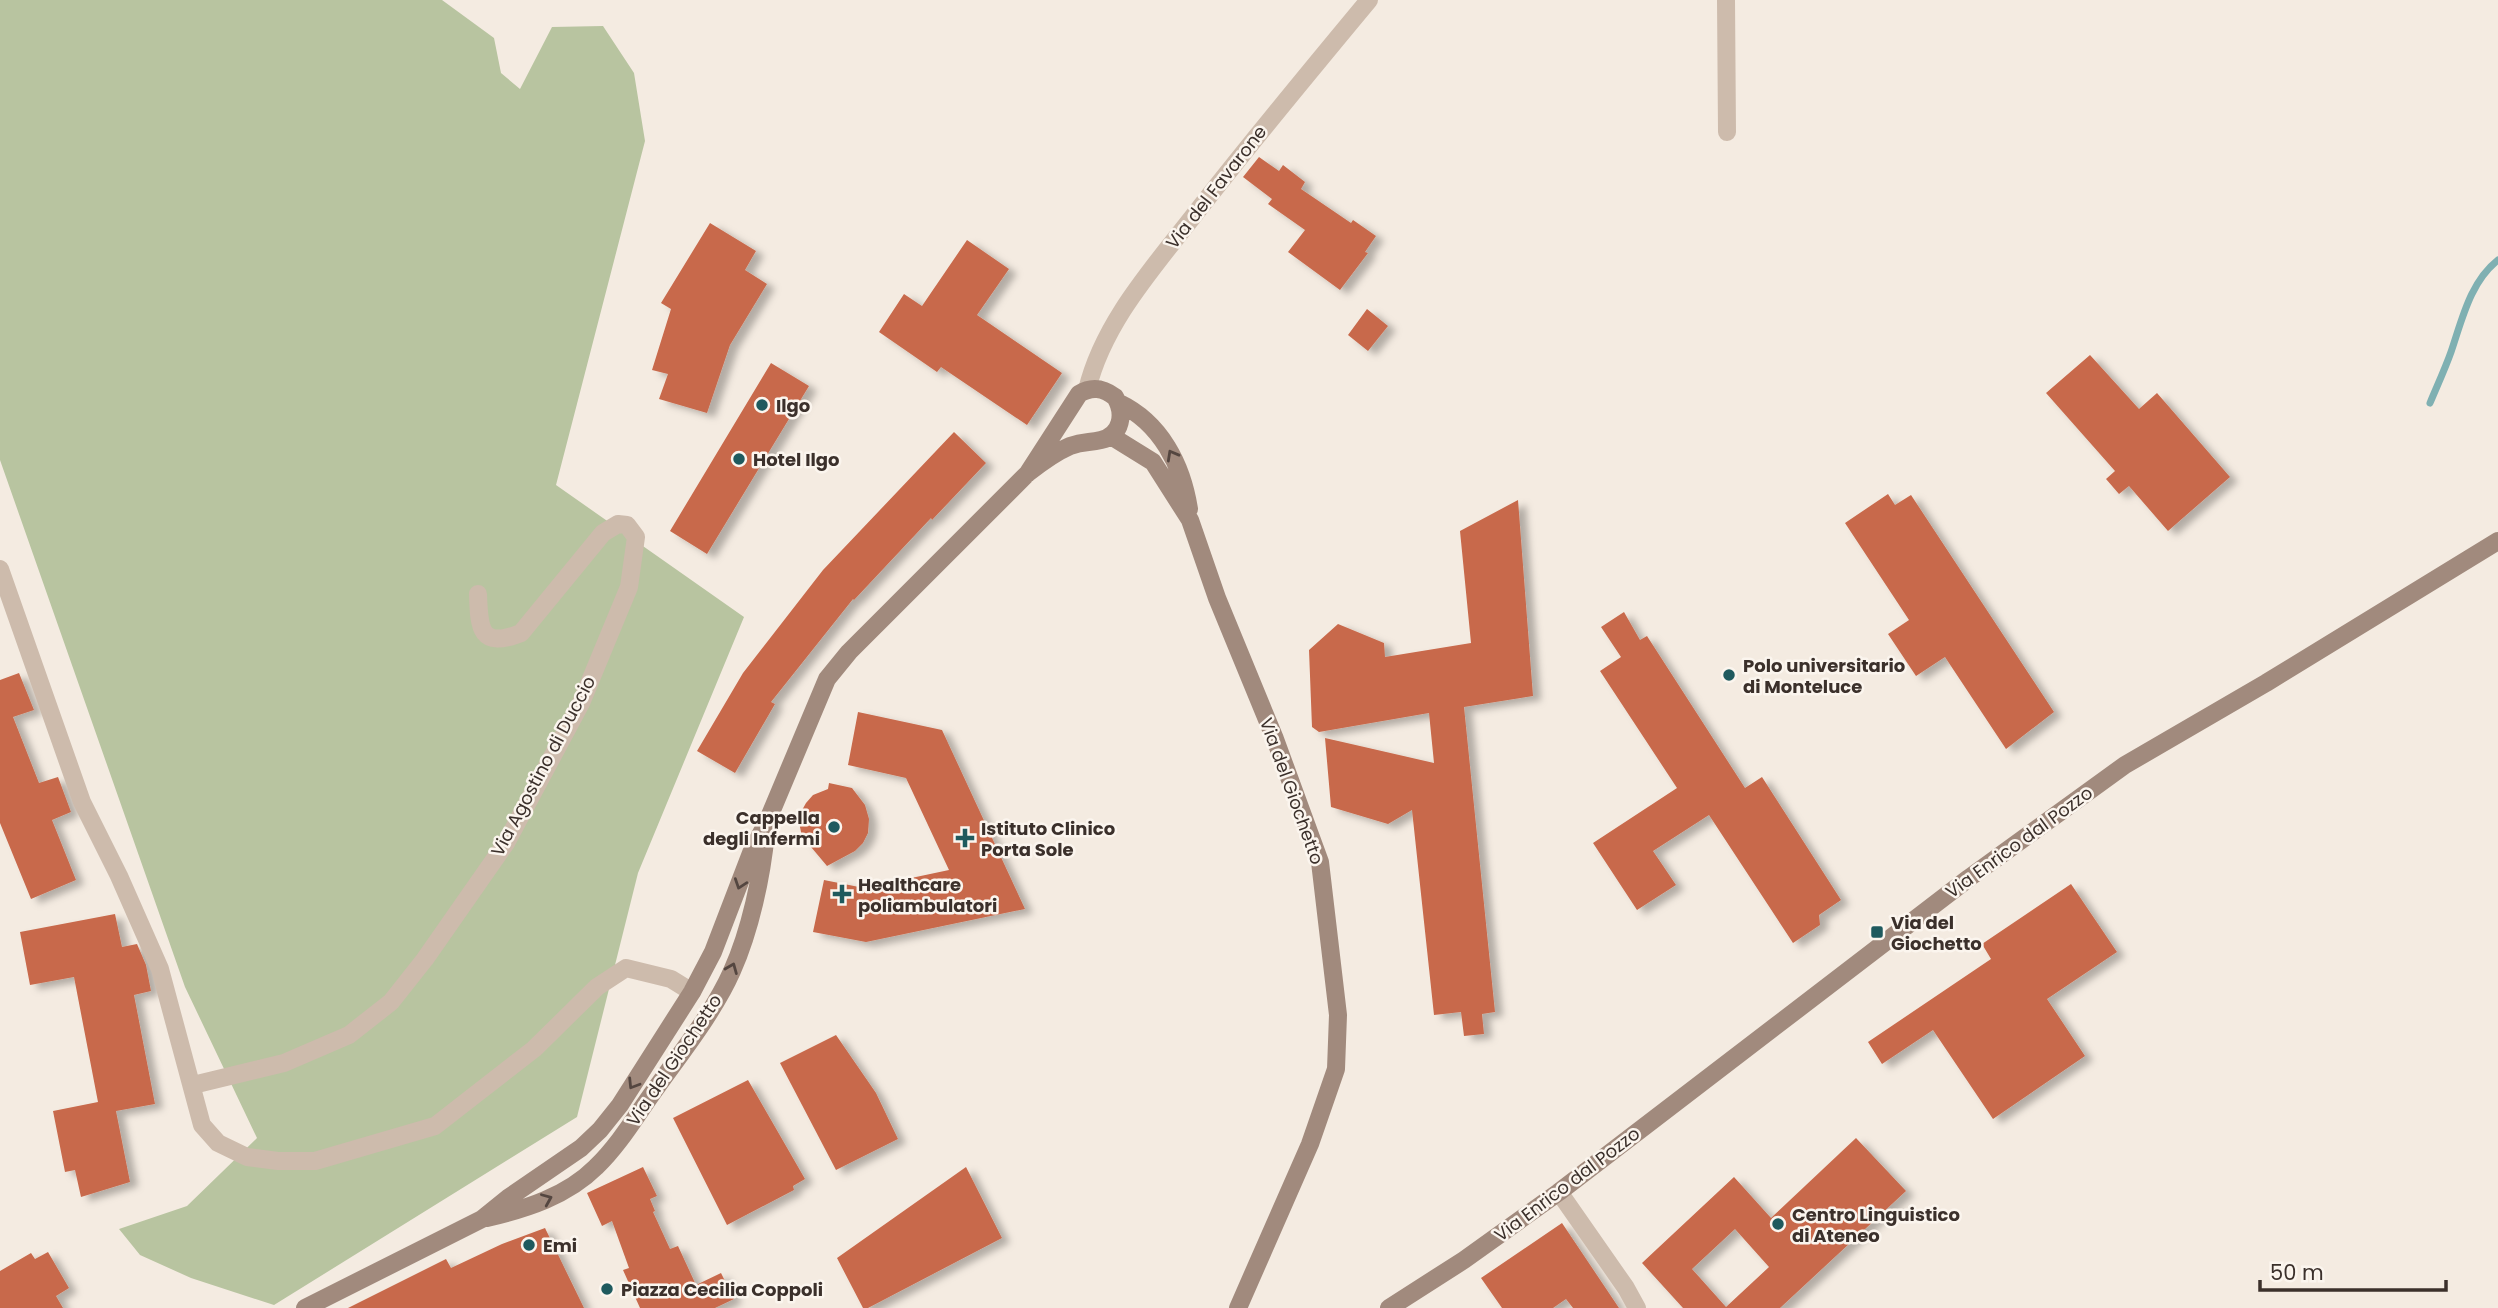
<svg xmlns="http://www.w3.org/2000/svg" width="2498" height="1308" font-family="Poppins,sans-serif">
<style>
.green{fill:#b8c4a0}
.lines{fill:none;stroke-linecap:round;stroke-linejoin:round}
.stream{stroke:#7fb0b2;stroke-width:7}
.building{fill:#c8694b;fill-rule:evenodd;filter:url(#shadow)}
.street{stroke:#cdbbac;stroke-width:18}
.secondary{stroke:#a18a7d;stroke-width:18}
.oneway{stroke:#544640}
.poi-dot{fill:#1f5a5e;stroke:#fbf5ee;stroke-width:2.5}
.labels{text-anchor:middle;dominant-baseline:central;stroke-width:5;stroke-linejoin:round;paint-order:stroke}
.street-label{font-size:18px;fill:#3b302b;stroke:#fbf5ee}
.poi-label{font-size:18px;font-weight:bold;fill:#3b302b;stroke:#fbf5ee;text-anchor:start}
</style>
<defs>
<filter id="shadow"><feDropShadow dx="8" dy="4.5" stdDeviation="3.5" flood-color="#0004"/></filter>
</defs>
<rect width="100%" height="100%" fill="#f4ebe1"/>
<path class="green" d="M0,0H442L494,38L501,73L520,89L552,27L603,26L634,73L645,141L556,485L744,617L638,873L577,1117L274,1305L191,1278L140,1255L119,1229L187,1206L257,1138L185,987L0,460Z"/>
<g class="lines">
<path class="stream" d="M2430,403C2437,386 2445,369 2451,352C2462,320 2470,282 2498,260"/>
</g>
<path class="building" d="M1259,157L1279,171L1283,165L1305,182L1301,189L1351,223L1353,220L1376,236L1365,252L1368,253L1340,290L1288,252L1305,230L1268,204L1272,199L1243,177Z
M710,223L756,251L745,270L767,284L730,345L707,413L659,399L668,374L652,370L671,309L661,303Z
M967,240L1009,269L977,315L1062,373L1027,425L941,367L937,372L879,332L904,294L922,306Z
M1367,309L1388,326L1368,351L1348,335Z
M2090,355L2139,409L2157,393L2230,477L2168,531L2129,486L2119,494L2106,479L2115,471L2046,393Z
M771,363L809,386L707,554L670,531Z
M954,432L986,463L932,520L931,518L854,600L853,599L771,702L775,704L735,773L697,751L743,673L823,570Z
M1888,494L1895,505L1911,495L2054,712L2006,749L1945,657L1916,676L1888,634L1909,620L1845,523Z
M1518,500L1533,696L1464,707L1495,1012L1482,1014L1484,1034L1464,1036L1461,1012L1434,1015L1412,810L1388,824L1331,807L1325,738L1434,763L1429,713L1319,732L1312,727L1309,650L1338,624L1384,643L1385,657L1471,643L1460,531Z
M1624,612L1640,640L1647,636L1745,788L1762,777L1841,900L1819,915L1820,925L1793,943L1709,815L1653,851L1676,885L1637,910L1593,843L1677,788L1600,671L1621,657L1601,627Z
M19,673L34,710L13,717L39,783L58,777L71,812L52,820L76,880L31,899L0,823V680Z
M858,712L942,730L1025,909L866,942L813,932L824,880L864,888L949,870L906,778L848,765Z
M829,783L852,788L865,805L869,819L868,833L863,843L855,851L827,866L806,841L801,832L799,822L801,812L806,803L813,795L828,789Z
M2071,884L2117,952L2047,999L2085,1056L1993,1119L1933,1030L1882,1064L1868,1042L1991,959L1982,944Z
M115,914L122,947L137,944L146,965L151,991L134,995L155,1104L116,1111L130,1182L81,1197L75,1170L65,1172L53,1111L98,1102L74,977L30,985L20,932Z
M836,1035L876,1093L898,1139L836,1170L780,1063Z
M748,1080L805,1179L793,1186L794,1190L727,1225L673,1118Z
M1856,1138L1906,1191L1780,1308H1683L1642,1263L1734,1177L1771,1218ZM1735,1229L1769,1267L1726,1307L1692,1269Z
M643,1167L657,1196L650,1199L655,1211L653,1212L670,1249L678,1246L696,1285L721,1273L734,1299L715,1308H640L623,1270L629,1268L612,1221L602,1226L587,1193Z
M966,1167L1002,1238L868,1308H863L837,1258Z
M1562,1223L1619,1308H1573L1566,1299L1553,1308H1502L1481,1278Z
M545,1228L584,1308H348L446,1259L451,1268L502,1244Z
M48,1252L69,1288L56,1296L63,1308H0V1271L31,1253L35,1259Z"/>
<g class="lines">
<path class="street" d="M1726,0L1727,132
M1087,390C1103,323 1153,268 1195,214C1251,142 1310,71 1369,0
M0,569L82,802L119,876L160,969L202,1125L218,1143L247,1157L278,1161H315L435,1126L534,1049L597,987L626,968L671,979L692,992
M193,1085L284,1063L349,1035L391,1002L425,959L506,843L581,703L629,587L636,537L627,525L618,524L603,533L521,633C480,649 479,629 478,594
M1559,1192L1626,1288L1637,1308"/>
<path class="secondary" d="M1119,403C1161,423 1182,465 1189,509
M1111,436L1153,462L1190,520L1217,598L1275,739L1320,862L1338,1015L1336,1069L1310,1144L1238,1308
M487,1218C526,1209 567,1196 596,1167C619,1145 636,1116 654,1091C680,1054 714,1012 732,971C750,931 762,876 766,832
M305,1308L482,1219L508,1198L581,1148L600,1130L620,1105L692,992L713,952L751,853L767,822L827,679L849,652L1028,473C1042,462 1054,453 1070,446C1084,441 1089,443 1101,440C1122,435 1125,413 1115,397C1103,388 1092,386 1079,394L1028,473
M1389,1308L1464,1260L1559,1192L1969,878L2125,765L2266,683L2498,541"/>
</g>
<defs><path id="oneway-chevron" d="M-2-3.5L2.5 0L-2 3.5" fill="none" stroke-width="1.6" stroke-linecap="round" stroke-linejoin="round" transform="scale(1.75)"/></defs>
<g class="oneway">
<use href="#oneway-chevron" transform="translate(1172 455) rotate(-119)"/>
<use href="#oneway-chevron" transform="translate(740 884) rotate(109)"/>
<use href="#oneway-chevron" transform="translate(732 968) rotate(-68)"/>
<use href="#oneway-chevron" transform="translate(633 1084) rotate(122)"/>
<use href="#oneway-chevron" transform="translate(547 1199) rotate(-23)"/>
</g>
<g class="poi-dot">
<circle cx="762" cy="405" r="7"/>
<circle cx="739" cy="459" r="7"/>
<circle cx="1729" cy="675" r="7"/>
<circle cx="834" cy="827" r="7"/>
<path d="M961.5 827.5h7v7h7v7h-7v7h-7v-7h-7v-7h7z"/>
<path d="M838.5 883.5h7v7h7v7h-7v7h-7v-7h-7v-7h7z"/>
<rect x="1870" y="925" width="14" height="14" rx="3.5"/>
<circle cx="1778" cy="1224" r="7"/>
<circle cx="529" cy="1245" r="7"/>
<circle cx="607" cy="1289" r="7"/>
</g>
<g class="labels">
<g class="street-label">
<text transform="translate(1216 187) rotate(-52)">Via del Favarone</text>
<text transform="translate(543 766) rotate(-62)">Via Agostino di Duccio</text>
<text transform="translate(1292 791) rotate(70)">Via del Giochetto</text>
<text transform="translate(2019 842) rotate(-36)">Via Enrico dal Pozzo</text>
<text transform="translate(674 1060) rotate(-56)">Via del Giochetto</text>
<text transform="translate(1567 1184) rotate(-37)">Via Enrico dal Pozzo</text>
</g>
<g class="poi-label">
<text x="776" y="405">Ilgo</text>
<text x="753" y="459">Hotel Ilgo</text>
<text x="1743" y="665">Polo universitario<tspan x="1743" dy="21">di Monteluce</tspan></text>
<text x="820" y="817" text-anchor="end">Cappella<tspan x="820" dy="21">degli Infermi</tspan></text>
<text x="981" y="828">Istituto Clinico<tspan x="981" dy="21">Porta Sole</tspan></text>
<text x="858" y="884">Healthcare<tspan x="858" dy="21">poliambulatori</tspan></text>
<text x="1891" y="922">Via del<tspan x="1891" dy="21">Giochetto</tspan></text>
<text x="1792" y="1214">Centro Linguistico<tspan x="1792" dy="21">di Ateneo</tspan></text>
<text x="543" y="1245">Emi</text>
<text x="621" y="1289">Piazza Cecilia Coppoli</text>
</g>
</g>
<path d="M2260 1280v10h186v-10" fill="none" stroke="#3b302b" stroke-width="3.5"/>
<text x="2270" y="1280" font-size="21" fill="#3b302b" stroke="#fbf5ee" stroke-width="5" paint-order="stroke">50 m</text>
</svg>
